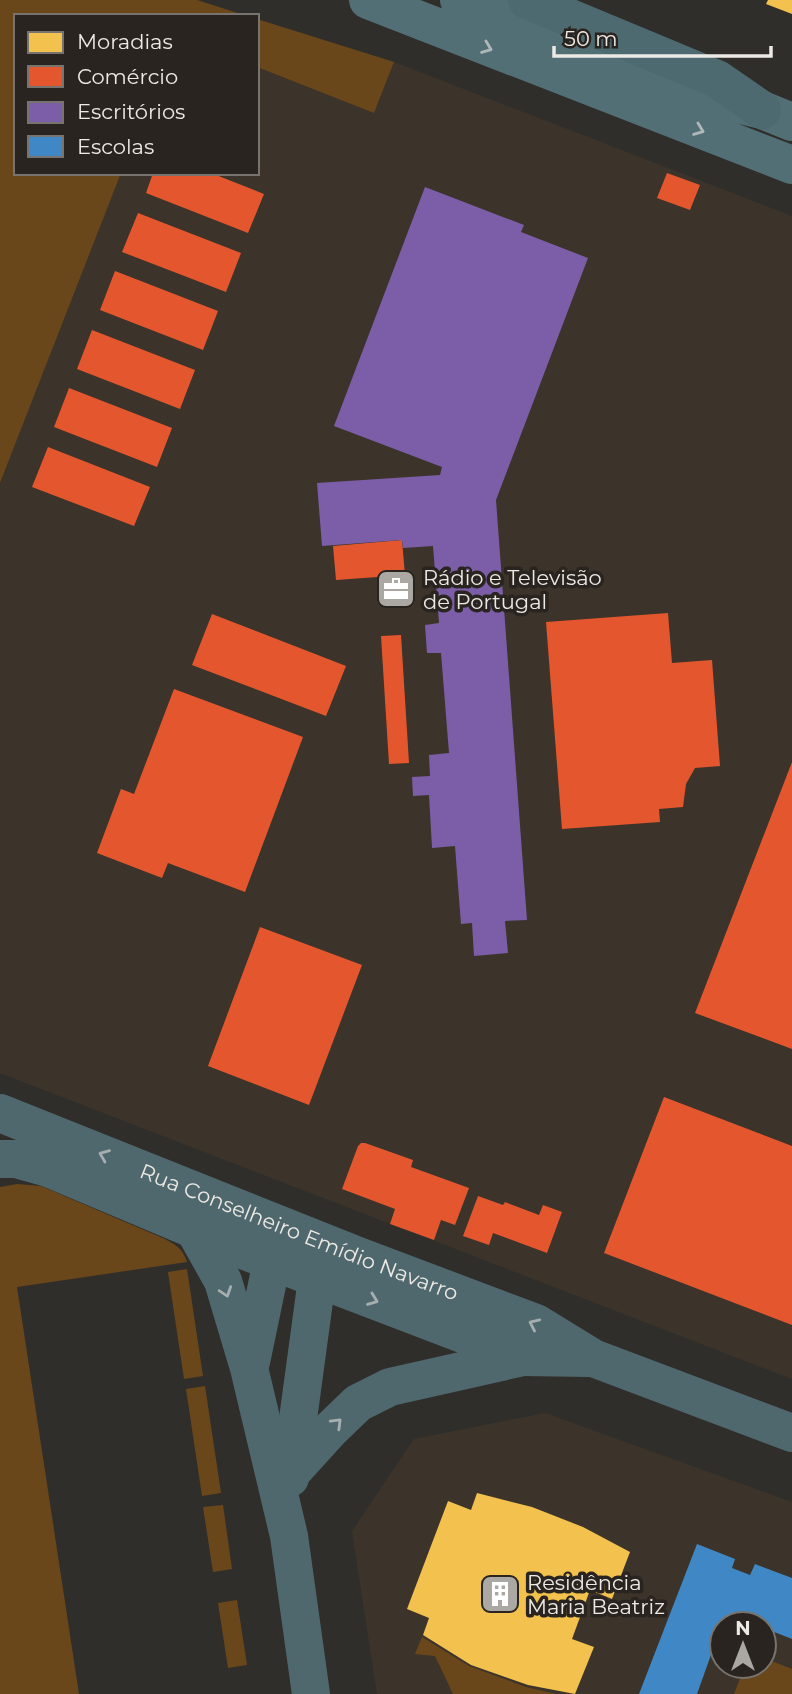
<svg xmlns="http://www.w3.org/2000/svg" width="792" height="1694" font-family="Montserrat,sans-serif">
<style>
.built{fill:#3c342a;fill-rule:evenodd}
.green{fill:#6a471b}
.homes{fill:#f2c14e}
.shops{fill:#e4572e}
.offices{fill:#7b5ea7}
.schools{fill:#3f88c5}
.lines{fill:none;stroke-linecap:round;stroke-linejoin:round}
.secondary{stroke:#4f686e;stroke-width:38}
.primary{stroke:#526f76;stroke-width:38}
.highway{stroke:#4d6a70;stroke-width:38}
.oneway{stroke:#afb8b9}
.oneway2{stroke:#a6afaf}
.labels{text-anchor:middle;dominant-baseline:central;stroke-width:7;stroke-linejoin:round;paint-order:stroke}
.poi-label{font-size:21px;fill:#ede9e5;stroke:#29241f;text-anchor:start}
.street-label{font-size:21px;fill:#ede9e5;stroke:#29241f}
</style>
<rect width="100%" height="100%" fill="#302e2b"/>
<path class="built" d="M394,62L792,216V1379L0,1073V483L121,173H257V67L374,113Z
M545,1413L792,1502V1694H377L352,1531L414,1439ZM722,1624H764V1666H722Z"/>
<path class="green" d="M0,0H197L247,16H16V173H121L0,483Z
M257,19L394,62L374,113L257,67Z
M17,1184L41,1186L165,1239C176,1245 183,1249 187,1262L17,1287L79,1694H0V1187Z
M187,1269L203,1376L184,1379L168,1272Z
M205,1386L221,1493L202,1496L186,1389Z
M223,1505L232,1569L213,1572L203,1507Z
M237,1600L247,1665L228,1668L218,1603Z
M422,1637L469,1666L526,1687L556,1694H453L435,1656L415,1654Z
M764,1658L792,1669V1694H734L745,1666H764Z"/>
<path class="homes" d="M768,0H792V14L766,4Z
M477,1493L532,1507L583,1527L630,1552L612,1599L590,1590L572,1639L594,1647L575,1694L528,1685L471,1665L423,1635L429,1618L407,1609L448,1501L471,1510Z"/>
<path class="shops" d="M153,173H211L264,194L248,233L146,193Z
M667,173L700,185L690,210L657,198Z
M138,213L241,253L226,292L122,252Z
M115,271L218,311L203,350L100,310Z
M92,330L195,370L180,409L77,369Z
M69,388L172,428L157,467L54,427Z
M48,447L150,487L134,526L32,487Z
M402,540L405,575L336,580L333,546Z
M668,613L672,663L712,660L720,766L695,768L686,784L683,807L659,809L660,822L562,829L546,622Z
M212,614L346,666L326,716L192,665Z
M401,635L409,763L389,764L381,636Z
M174,689L303,737L245,892L168,863L162,878L97,853L121,789L134,794Z
M792,762V1049L695,1013Z
M260,927L362,965L309,1105L208,1066Z
M664,1097L792,1146V1325L604,1253Z
M361,1143H365L413,1160L411,1167L469,1188L455,1225L441,1220L434,1240L390,1224L395,1209L342,1189L358,1146Z
M478,1196L503,1205L505,1202L539,1215L543,1205L562,1212L547,1253L493,1233L489,1245L463,1236Z"/>
<path class="offices" d="M425,187L524,225L521,232L588,258L496,500L527,920L505,921L508,953L474,956L472,923L461,924L455,846L432,848L429,795L413,796L412,777L430,776L429,755L449,753L441,653H427L425,625L439,623L433,546L403,548L402,540L322,546L317,483L440,475L442,467L334,426Z"/>
<path class="schools" d="M697,1544L735,1559L732,1568L750,1575L755,1564L792,1578V1639L764,1628V1624H753L735,1617L722,1624L697,1694H639Z"/>
<g class="lines">
<g class="secondary">
<path id="s1" d="M0,1113L358,1256L536,1323L593,1358L792,1433"/>
<path d="M0,1159H16L48,1168L245,1251L523,1357L590,1358"/>
<path d="M195,1231L223,1281L249,1368L289,1536L311,1694"/>
<path d="M251,1362L272,1261"/>
<path d="M291,1473L331,1429L358,1403L390,1387L523,1357"/>
<path d="M290,1478L317,1279"/>
</g>
<path class="primary" d="M368,0L792,165
M459,0L709,97L762,110L792,122"/>
<path class="highway" d="M527,0L717,79L762,110"/>
</g>
<defs><path id="oneway-chevron" d="M-2-3.5L2.5 0L-2 3.5" fill="none" stroke-width="1.6" stroke-linecap="round" stroke-linejoin="round" transform="scale(1.75)"/></defs>
<g class="oneway">
<use href="#oneway-chevron" transform="translate(487 48) rotate(21)"/>
<use href="#oneway-chevron" transform="translate(699 130) rotate(21)"/>
</g>
<g class="oneway2">
<use href="#oneway-chevron" transform="translate(104 1155) rotate(-158)"/>
<use href="#oneway-chevron" transform="translate(226 1292) rotate(71)"/>
<use href="#oneway-chevron" transform="translate(373 1300) rotate(21)"/>
<use href="#oneway-chevron" transform="translate(534 1324) rotate(-155)"/>
<use href="#oneway-chevron" transform="translate(337 1423) rotate(-45)"/>
</g>
<defs>
<symbol id="office-square" viewBox="-11 -11 22 22"><rect x="-9" y="-9" width="18" height="18" rx="4" fill="#aba8a4" stroke="#29241f"/><path d="M-6-3h4V-5.5h4V-3h4V5H-6ZM-1-4.5V-3h2v-1.5ZM-6 0V1H6V0Z" fill="#fff"/></symbol>
<symbol id="building-square" viewBox="-11 -11 22 22"><rect x="-9" y="-9" width="18" height="18" rx="4" fill="#aba8a4" stroke="#29241f"/><path d="M-4-6H4V6H1V3H-1V6H-4ZM-2.5-4.3h1.7v1.8h-1.7ZM.8-4.3h1.7v1.8H.8ZM-2.5-1h1.7V.8h-1.7ZM.8-1h1.7V.8H.8Z" fill="#fff"/></symbol>
</defs>
<g fill-rule="evenodd">
<use href="#office-square" x="374" y="567" width="44" height="44"/>
<use href="#building-square" x="478" y="1572" width="44" height="44"/>
</g>
<g class="labels">
<g class="poi-label">
<text x="423" y="577">Rádio e Televisão<tspan x="423" dy="24">de Portugal</tspan></text>
<text x="527" y="1582">Residência<tspan x="527" dy="24">Maria Beatriz</tspan></text>
</g>
<g class="street-label">
<text stroke="none"><textPath href="#s1" startOffset="322">Rua Conselheiro Emídio Navarro</textPath></text>
</g>
</g>
<rect x="14" y="14" width="245" height="161" fill="#29241f" stroke="#77736e" stroke-width="2"/>
<rect x="28" y="32" width="35" height="21" fill="#f2c14e" stroke="#77736e" stroke-width="2"/>
<text x="77" y="49" font-size="21" fill="#ede9e5">Moradias</text>
<rect x="28" y="66" width="35" height="21" fill="#e4572e" stroke="#77736e" stroke-width="2"/>
<text x="77" y="84" font-size="21" fill="#ede9e5">Comércio</text>
<rect x="28" y="102" width="35" height="21" fill="#7b5ea7" stroke="#77736e" stroke-width="2"/>
<text x="77" y="119" font-size="21" fill="#ede9e5">Escritórios</text>
<rect x="28" y="136" width="35" height="21" fill="#3f88c5" stroke="#77736e" stroke-width="2"/>
<text x="77" y="154" font-size="21" fill="#ede9e5">Escolas</text>
<g transform="translate(743 1645)"><circle r="33" fill="#29241f" stroke="#77736e" stroke-width="2"/>
<path d="M0-5L12 26L0 18L-12 26Z" fill="#aba8a4"/>
<text y="-10" font-size="19" font-weight="bold" text-anchor="middle" fill="#ede9e5">N</text>
</g>
<path d="M554 46v10h217v-10" fill="none" stroke="#ede9e5" stroke-width="3.5"/>
<text x="564" y="46" font-size="21" fill="#ede9e5" stroke="#29241f" stroke-width="5" paint-order="stroke">50 m</text>
</svg>
